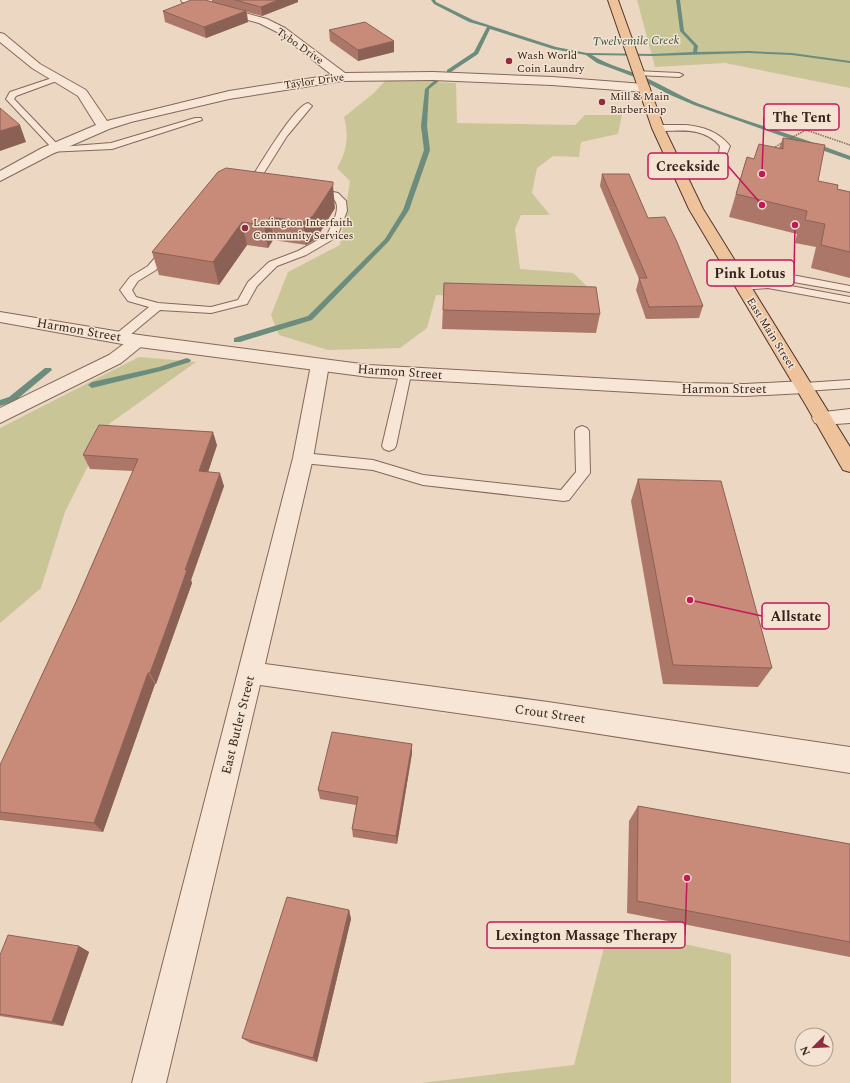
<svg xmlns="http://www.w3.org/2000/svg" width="850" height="1083" font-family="Spectral,serif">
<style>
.green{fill:#c9c597}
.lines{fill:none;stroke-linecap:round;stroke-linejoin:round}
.stream{fill:#6c8c7d;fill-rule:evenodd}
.service-casing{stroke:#85685a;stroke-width:2}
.minor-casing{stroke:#85685a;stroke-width:2}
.tertiary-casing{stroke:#85685a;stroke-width:2}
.primary-casing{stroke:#53382e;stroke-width:2}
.path{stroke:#85685a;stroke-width:1.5;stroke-dasharray:1.5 1;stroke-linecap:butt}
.service{fill:#f7e6d5;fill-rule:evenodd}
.minor{fill:#f7e6d5;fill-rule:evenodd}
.tertiary{fill:#f7e6d5;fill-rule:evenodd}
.primary{fill:#eec39b;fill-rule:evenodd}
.wall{fill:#ac7768}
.shaded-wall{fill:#8c6155}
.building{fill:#c88a79;stroke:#8c6155}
.poi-dot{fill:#912d42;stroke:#f4e3d1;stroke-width:1.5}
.labels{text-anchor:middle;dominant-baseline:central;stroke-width:3;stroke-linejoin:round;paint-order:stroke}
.far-street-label{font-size:11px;fill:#35241e;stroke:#f4e3d1}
.far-poi-label{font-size:11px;fill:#35241e;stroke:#f4e3d1;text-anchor:start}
.far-water-label{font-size:12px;font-style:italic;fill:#2e544a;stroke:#f4e3d1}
.street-label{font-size:13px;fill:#35241e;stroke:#f4e3d1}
.leader{fill:none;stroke:#c2185b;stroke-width:1.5}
.callout-dot{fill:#c2185b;stroke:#f4e3d1;stroke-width:1.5}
.callout{fill:#f4e3d1;stroke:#c2185b;stroke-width:1.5}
.callout-label{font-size:14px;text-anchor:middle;font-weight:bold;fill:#35241e}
</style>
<rect width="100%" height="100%" fill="#ecd7c2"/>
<path class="green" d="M637,0H850V88L725,63L655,67Z
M386,80L456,83L457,123L575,125L585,115H622L618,134L581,142L579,157L553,156L537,168L532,193L550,215H521L515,229L520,269L573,273L592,291L546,299L436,295L427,328L400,348L328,350L279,335L271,315L288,272L340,245L350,181L337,168C347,151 349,136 344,117L374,93Z
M139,357L196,362L109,424L65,512L41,588L0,623V428Z
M609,928L731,954V1083H421L574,1065Z"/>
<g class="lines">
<path class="stream" d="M431,0H435L436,2L473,20L556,47L587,53L653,54L693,52L694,46L680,31L676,0H680L684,31L698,46L697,52L748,51L792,53L850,61V63L792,55L748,53L653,56L592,55C607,65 626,69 642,76C661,84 678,95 697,103C748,122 800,137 850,156V160L694,105L668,94L640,79L597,63L586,55L553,49L490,29L478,54L451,72H447V70L474,52L487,27L469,22L434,4Z
M435,80L439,81L429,89L427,126L430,150L409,210L389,241L312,320L240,342H234V338L308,316L385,239L403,210L424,150L421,126L425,89Z
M187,358L191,360L190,362L161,371L92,388L88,385L92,382L159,367Z
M45,368H51L52,370L15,401L0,406V400L9,397Z"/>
<defs>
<path id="service" d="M635,71L679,73L683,75L679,77L638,75H635Z
M55,77L62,79L16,96L14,99L60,147L111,143L195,118H201L202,120L112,149L47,152V148L51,147L6,99L10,92Z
M308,103L312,106L287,136L255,187H249L247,185C257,170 293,107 308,103Z
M686,125C703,127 718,131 730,146L726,156L712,163L670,164V160L673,159L710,157L719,153L720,146C697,120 663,137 654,128L658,125Z
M314,188L338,193L346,201L347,211L337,237L306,255L277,266L257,286L247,304L211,313L160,310L124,340H116L114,337L116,334L149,307L128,301L120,290L130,277L148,266L164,247H172L173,249L156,270L138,281L132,290L136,297L158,303L211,307L238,300L248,282L269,262L298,251L327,235C331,226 344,205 332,198C327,194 317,195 311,193L309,191L311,189Z
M787,274L850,286V292L788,281L780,284L850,297V303L768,288L742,290L736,287L742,284L766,282Z
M405,370L409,371L411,374L396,446L394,449L389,451L384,449L382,446L399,374L401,371Z
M850,380V388L804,391L800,390L798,387L800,384L804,383Z
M582,426L587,428L589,431L590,473L569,500L564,501L423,485L373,470L303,463L298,462L296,458L298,454L303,453L373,460L423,475L561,490L576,472L575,431L577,428Z"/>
<path id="minor" d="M181,0H197L267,19L285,28L345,73L433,72L552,77L644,84L650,88L644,92L552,85L433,80L342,81L229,99L131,122L109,129L52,154L0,181V171L42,148L96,125L78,96L32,68L0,42V33L4,34L40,64L86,90L107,121L229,91L332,75L277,32L259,23L182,2Z
M139,335L145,337L148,341L121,363L0,423V408L109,355L133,337Z
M320,359L326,361L329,365L313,458L265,664L548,702L850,747V773L548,726L260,685L166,1083H132L293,458L311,365L314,361Z
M850,409V423L822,425L815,423L812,418L815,413Z"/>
<path id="tertiary" d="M0,312L139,335L369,365L684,383L745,384L804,381L811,383L813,387L811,391L804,393L745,396L684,395L369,377L139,347L0,322Z"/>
<path id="primary" d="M608,0H618L664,128L703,209L850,447V472L843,470L807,407L689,209L652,128Z"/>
</defs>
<use href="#service" class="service-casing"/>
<use href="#minor" class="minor-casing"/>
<use href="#tertiary" class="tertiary-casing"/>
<use href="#primary" class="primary-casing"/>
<path class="path" d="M806,130L850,145
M787,140L806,130L807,118
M773,148L782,143"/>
<use href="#service" class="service"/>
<use href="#minor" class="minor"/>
<use href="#tertiary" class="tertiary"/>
<use href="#primary" class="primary"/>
</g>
<path class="wall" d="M212,0H298V2L262,16L247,12L248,22L206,38L165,22L163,11L212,2Z
M329,30L394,52L358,61L330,41Z
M783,138L818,181L837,189L850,192V278L811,268L816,247L795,243L797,234L729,217L747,157L754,159L779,148Z
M218,172L335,208L316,239L306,245L273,240L268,248L247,245L219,285L159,275L152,252Z
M602,174L648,218L703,306L699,318L646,319L636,290L639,279L600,186Z
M444,283L600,314L596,333L442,329Z
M217,445L208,472L224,486L191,580L192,583L172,639L156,684H155L103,832L0,820V765L76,602L133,471L90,469L83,455Z
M638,479L772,668L758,687L663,684L631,501Z
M412,744V753L397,844L353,837L352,829L356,805L320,799L318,790Z
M638,806L850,844V957L627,913L629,821Z
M349,910L351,919L317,1062L250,1043L242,1038Z
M79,946L89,952L63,1026L0,1016V955Z"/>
<path class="shaded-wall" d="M278,0H298V2L262,16L261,7Z
M246,11L248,22L206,38L204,27Z
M394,41V52L358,61V50Z
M20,125L26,142L0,151V131Z
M333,185L335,208L316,239L306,245L303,222Z
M270,217L273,240L268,248L264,225Z
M242,222L247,245L219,285L213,262Z
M213,432L217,445L204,484L199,471Z
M220,473L224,486L191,580L192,583L156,684L150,673L185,570Z
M148,673L155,684L103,832L94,823Z
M412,744V753L397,844L396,836Z
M349,910L351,919L317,1062L313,1058Z
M79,946L89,952L63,1026L52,1022Z"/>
<path class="building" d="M191,0H205L246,11L204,27L163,11Z
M235,0H278L261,7Z
M365,22L394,41L358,50L329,30Z
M0,108L20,125L0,131Z
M783,138L825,145L818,181L838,185L837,189L850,192V252L821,245L825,224L805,220L807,211L736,194L747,157L754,159L759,144L783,149Z
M226,168L333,182V185L313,216L303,222L270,217L264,225L242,222L213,262L152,252L218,172Z
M602,174H629L648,218L665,217L677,242L703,306L649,307L639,278H647Z
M444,283L596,287L600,314L443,310Z
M99,425L213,432L199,471L220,473L185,570H187L167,627L150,673H148L94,823L0,812V765L76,602L138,459L83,455Z
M638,479L721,481L772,668L673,665Z
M332,732L412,744L396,836L352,829L358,797L318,790Z
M638,806L850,844V942L637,901Z
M287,897L349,910L313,1058L242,1038Z
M8,935L79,946L52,1022L0,1014V955Z"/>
<g class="poi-dot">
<circle cx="509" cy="61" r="4"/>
<circle cx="602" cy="102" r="4"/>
<circle cx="245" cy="228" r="4"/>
</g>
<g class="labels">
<g class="far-street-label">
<text transform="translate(300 46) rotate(35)">Tybo Drive</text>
<text transform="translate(314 81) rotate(-8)">Taylor Drive</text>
<text transform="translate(771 333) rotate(58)">East Main Street</text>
</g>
<g class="far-poi-label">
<text x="517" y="55">Wash World<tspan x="517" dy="13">Coin Laundry</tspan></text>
<text x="610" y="96">Mill &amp; Main<tspan x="610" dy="13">Barbershop</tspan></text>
<text x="253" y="222">Lexington Interfaith<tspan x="253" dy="13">Community Services</tspan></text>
</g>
<g class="far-water-label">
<text transform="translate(636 41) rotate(-1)">Twelvemile Creek</text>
</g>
<g class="street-label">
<text transform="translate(79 330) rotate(10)">Harmon Street</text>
<text transform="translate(400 372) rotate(4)">Harmon Street</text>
<text x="724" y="389">Harmon Street</text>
<text transform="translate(550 714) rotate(8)">Crout Street</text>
<text transform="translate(238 725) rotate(-76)">East Butler Street</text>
</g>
</g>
<path class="leader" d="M762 174L764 117M762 205L728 166M795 225L794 273M690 600L762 616M687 878L685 935"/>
<g class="callout-dot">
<circle cx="762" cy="174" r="4"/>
<circle cx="762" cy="205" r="4"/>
<circle cx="795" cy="225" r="4"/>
<circle cx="690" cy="600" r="4"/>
<circle cx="687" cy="878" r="4"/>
</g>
<g class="callout">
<rect x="764" y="104" width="75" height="26" rx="4"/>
<rect x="648" y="153" width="80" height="26" rx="4"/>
<rect x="707" y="260" width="87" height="26" rx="4"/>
<rect x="762" y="603" width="67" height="26" rx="4"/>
<rect x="487" y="922" width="198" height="26" rx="4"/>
</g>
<g class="callout-label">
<text x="802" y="122">The Tent</text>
<text x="688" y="171">Creekside</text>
<text x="750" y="278">Pink Lotus</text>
<text x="796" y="621">Allstate</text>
<text x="586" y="940">Lexington Massage Therapy</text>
</g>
<g transform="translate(814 1047) rotate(246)"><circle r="19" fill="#f4e3d1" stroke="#a89789"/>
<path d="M0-3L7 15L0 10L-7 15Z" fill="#912d42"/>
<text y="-6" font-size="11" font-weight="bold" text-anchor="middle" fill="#35241e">N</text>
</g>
</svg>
